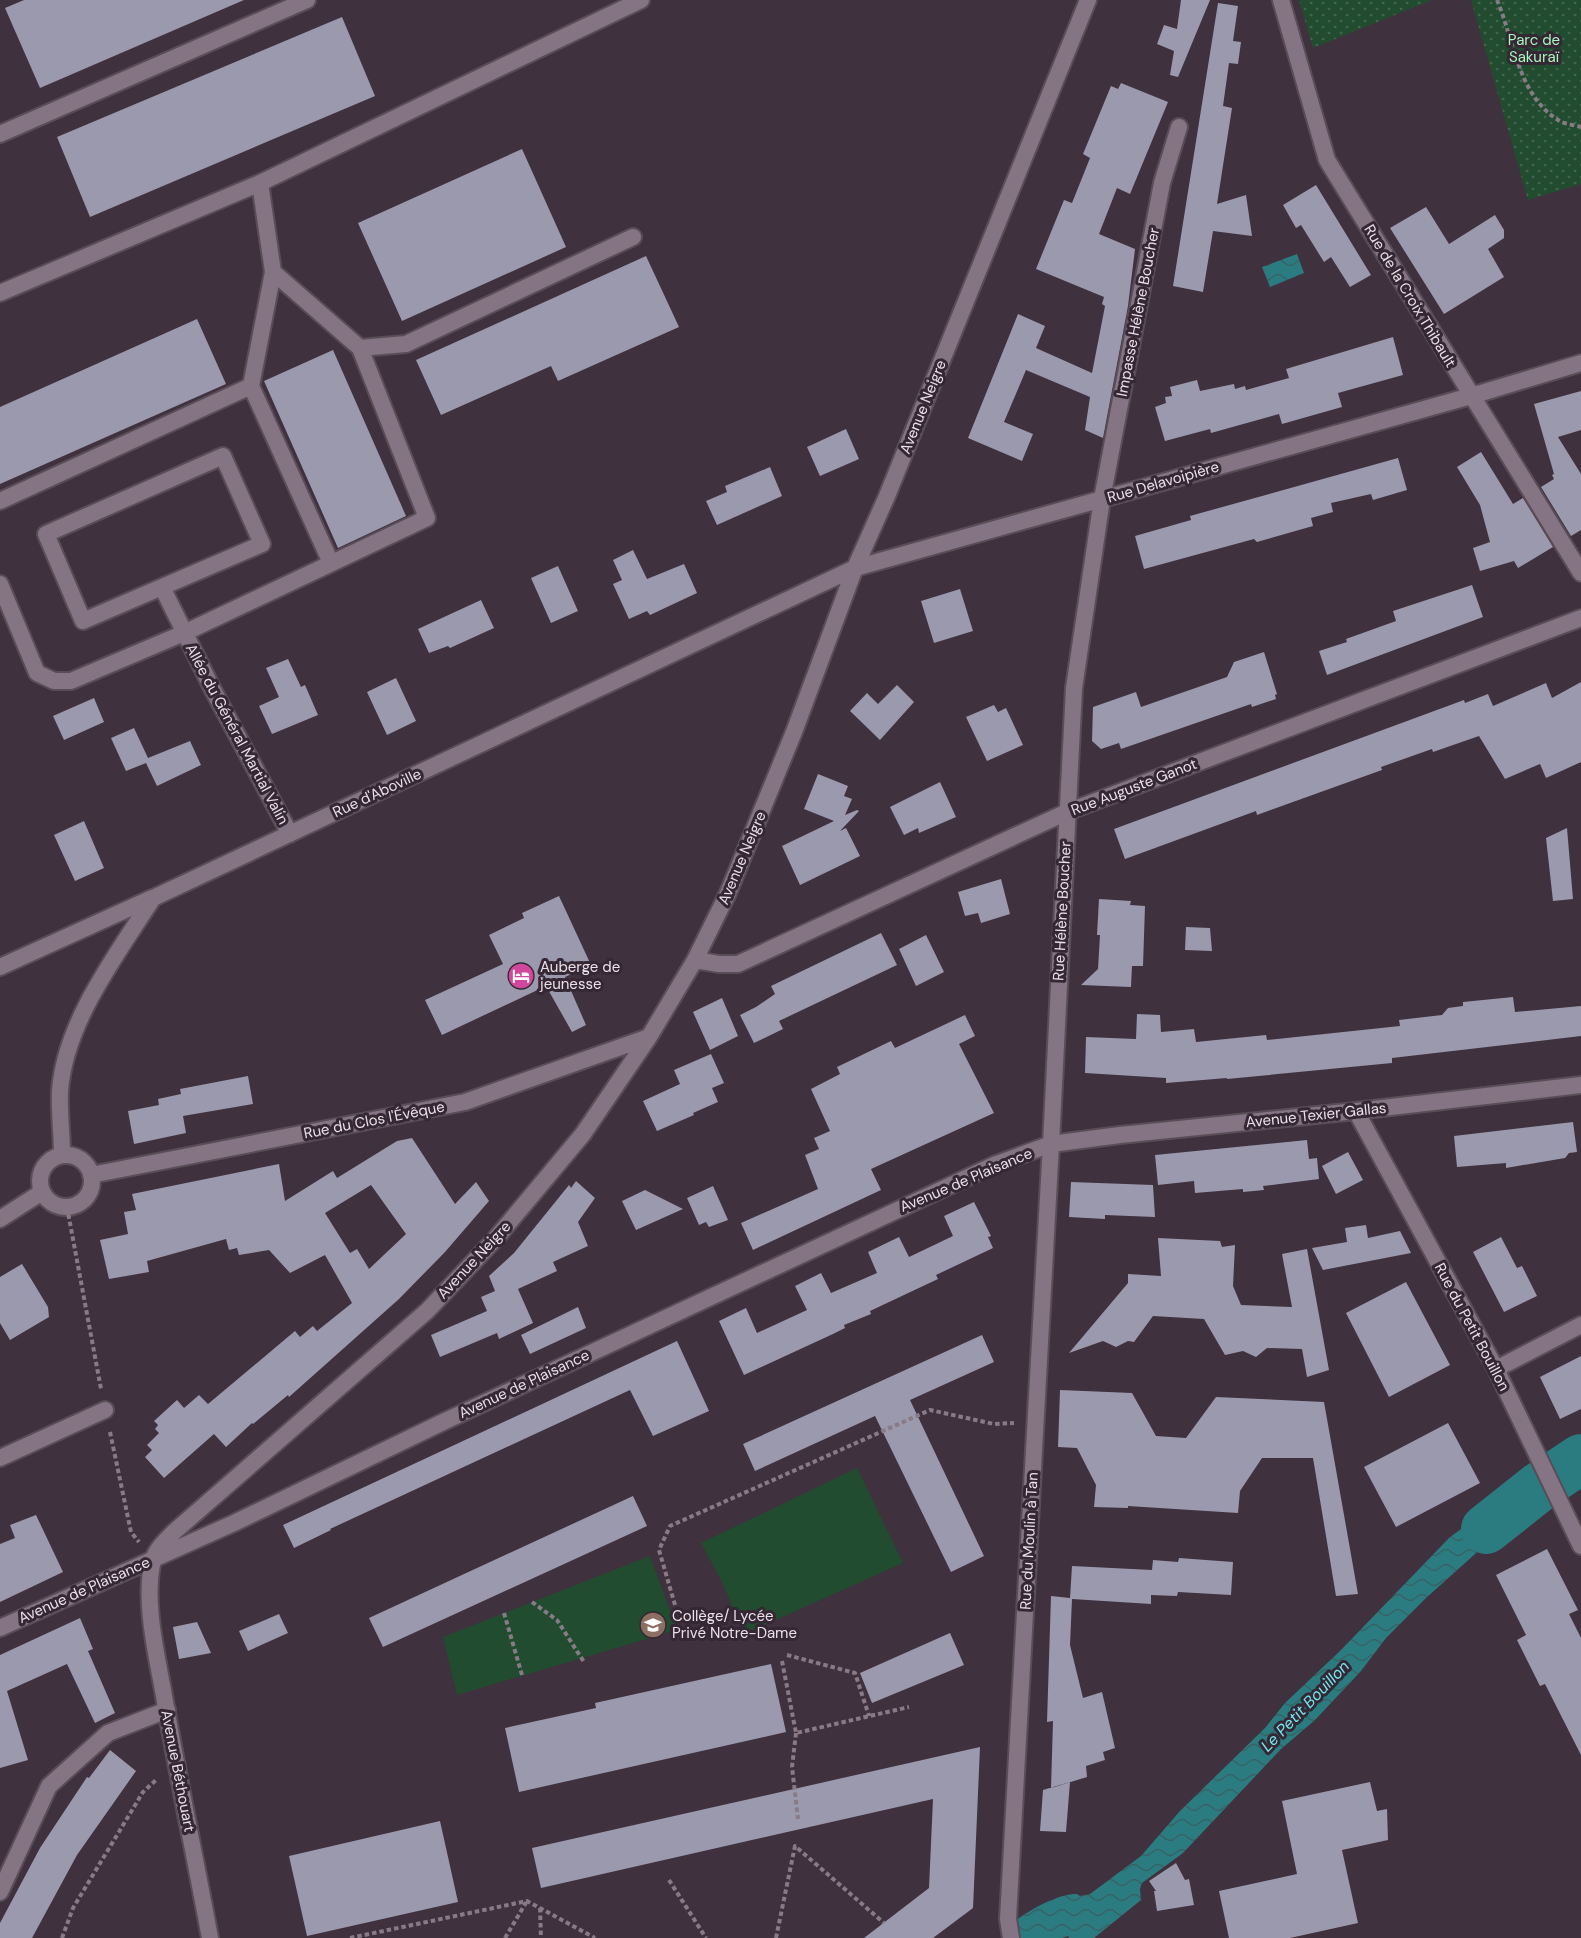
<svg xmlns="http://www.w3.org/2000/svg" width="1581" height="1938" font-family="'DM Sans',sans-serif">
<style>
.grass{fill:#214c2f}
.park{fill:url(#park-dots)}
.water{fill:url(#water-waves)}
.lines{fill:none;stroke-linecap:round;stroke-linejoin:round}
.river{stroke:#2a7c80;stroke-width:50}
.building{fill:#9b99ae;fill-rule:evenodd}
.service-casing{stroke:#594d58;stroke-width:20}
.minor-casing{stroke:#594d58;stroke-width:20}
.path{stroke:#887b86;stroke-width:4;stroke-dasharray:4.5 3;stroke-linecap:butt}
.service{stroke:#857483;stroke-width:16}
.minor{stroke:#857483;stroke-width:16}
.labels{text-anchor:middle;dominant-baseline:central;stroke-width:6;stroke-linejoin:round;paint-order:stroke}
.park-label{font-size:15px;fill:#a9f5be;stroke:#352734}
.street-label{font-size:15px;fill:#eae0e8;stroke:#352734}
.poi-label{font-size:15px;fill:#eae0e8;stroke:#352734;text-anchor:start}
.water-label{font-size:16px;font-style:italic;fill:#71e8ef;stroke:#352734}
</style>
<defs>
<pattern id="park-dots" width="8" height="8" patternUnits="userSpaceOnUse" patternTransform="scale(1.5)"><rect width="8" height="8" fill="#214c2f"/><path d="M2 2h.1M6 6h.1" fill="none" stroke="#41664d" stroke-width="1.8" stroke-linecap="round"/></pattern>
<pattern id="water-waves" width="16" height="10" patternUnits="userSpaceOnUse" patternTransform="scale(1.5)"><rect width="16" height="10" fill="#2a7c80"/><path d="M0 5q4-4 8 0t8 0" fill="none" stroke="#376266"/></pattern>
</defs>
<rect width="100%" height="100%" fill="#40313e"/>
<path class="grass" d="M857,1468L903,1563L744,1634L722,1582L701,1543Z
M650,1556L677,1630L457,1695L443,1637Z"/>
<path class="park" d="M1299,0H1432L1313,48Z
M1471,0H1581V184L1528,200Z"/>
<path class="water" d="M1297,254L1304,273L1270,287L1262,267Z
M1581,1443V1475L1574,1481L1575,1484L1571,1486L1556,1457L1559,1454L1561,1458Z
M1532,1474L1548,1504L1544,1506L1542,1504L1484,1546L1426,1598L1386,1638L1361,1671L1315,1720L1281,1749L1183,1853L1142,1883L1140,1889L1141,1900L1094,1938H1069L1068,1936L1062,1938H1015L1012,1923C1028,1911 1058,1893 1077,1894L1080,1896L1090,1894L1141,1856L1180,1811L1265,1728L1285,1703L1340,1651L1450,1537L1529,1481L1527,1476Z"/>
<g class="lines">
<path class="river" d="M1486,1529L1539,1487L1581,1459"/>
</g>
<path class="building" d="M24,0H244L40,88L5,8Z
M1181,0H1210L1178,77L1170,75L1174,51L1157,44L1164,25L1177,29Z
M1218,3L1238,6L1233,41L1241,42L1238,64L1229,63L1223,106L1232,108L1217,204L1246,195L1252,236L1213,231L1203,292L1173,286Z
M342,17L375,96L90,217L57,137Z
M1121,83L1168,102L1130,194L1117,188L1099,234L1135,249L1128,306L1103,438L1085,430L1090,397L1026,370L1004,422L1033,434L1022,461L968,438L1018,314L1045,326L1036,348L1092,373L1105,306L1102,304L1104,297L1036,269L1064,200L1072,203L1090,158L1083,154L1111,86L1118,89Z
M522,149L566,247L402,321L358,223Z
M1316,185L1371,275L1350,287L1331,257L1324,262L1301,225L1296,228L1283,205Z
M1426,207L1449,244L1495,215L1504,230V238L1488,249L1504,277L1444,314L1390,228Z
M646,256L679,327L558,381L551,366L441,415L416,360Z
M197,319L226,384L0,484V407Z
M1393,337L1403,375L1338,393L1342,407L1282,424L1279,414L1211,433L1210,429L1165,441L1155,407L1166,403L1165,397L1172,396L1170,387L1197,380L1200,391L1234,384L1235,389L1245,386L1246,390L1289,378L1286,369Z
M333,350L406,516L338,548L264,381Z
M1581,391V430L1558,437L1581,474V530L1571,536L1541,487L1554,479L1552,475L1554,474L1534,404Z
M846,429L859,459L820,476L807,447Z
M1481,452L1513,504L1523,498L1553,547L1518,568L1514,561L1480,571L1473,548L1490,542L1480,505L1457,467Z
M1398,458L1407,490L1373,500L1371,494L1331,503L1333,512L1311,518L1313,526L1257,542L1254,539L1144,569L1135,536L1191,520L1190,516Z
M770,467L782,496L717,525L706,501L727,492L725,486Z
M633,550L647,579L684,564L697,593L650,615L647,611L629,619L613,584L622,580L613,560Z
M558,566L578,611L551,623L531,578Z
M1472,585L1483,617L1327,675L1319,651L1347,642L1346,639L1396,621L1393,611Z
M960,589L973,631L934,643L921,601Z
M481,600L494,628L450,648L448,646L429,653L418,629Z
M1264,652L1277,694L1275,695L1276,699L1252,707L1251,704L1121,749L1119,743L1101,749L1092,741L1093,707L1136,692L1141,707L1227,677L1234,662Z
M288,659L301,687L305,685L318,715L272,734L259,706L279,697L266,668Z
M396,678L416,721L387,735L367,692Z
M1581,682V762L1546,778L1540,764L1505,779L1479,736L1433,752L1432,749L1381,767L1382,770L1257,815L1256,811L1125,859L1114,829L1464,700L1465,703L1488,694L1493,706L1546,683L1552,698Z
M897,685L914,702L880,740L850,711L867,693L878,704Z
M94,698L104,722L64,740L53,716Z
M994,705L998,712L1006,708L1023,745L987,761L966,717Z
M134,728L148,758L190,741L201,765L157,786L146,763L126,771L111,738Z
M818,774L848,786L844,796L852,799L845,815L857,810L859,811L840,831L846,828L860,856L800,885L782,846L834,821L804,809Z
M940,782L956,817L919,833L918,828L904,835L890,807Z
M84,821L104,868L75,881L54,835Z
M1567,828L1573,899L1553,901L1546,838Z
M1001,879L1010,914L981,923L978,913L965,916L958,892Z
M559,896L591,965L565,977L586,1025L572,1032L546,986L442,1035L425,1000L503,964L489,935L524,918L522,913Z
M1099,899L1131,901L1130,905L1145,906L1143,966H1132L1131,987L1081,985L1098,969L1100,935H1097Z
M1186,927L1210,928L1212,951L1185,950Z
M881,933L897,965L779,1021L783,1029L754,1043L740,1015L756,1007L775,994L771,986Z
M926,935L944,972L916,986L899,949Z
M1513,997L1515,1012L1581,1006V1036L1392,1058V1063L1227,1079V1078L1166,1083V1078L1085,1073L1086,1037L1136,1039L1137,1014L1160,1015L1161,1032L1194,1029L1196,1042L1266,1035L1267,1040L1400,1026L1399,1020L1442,1015L1448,1008L1463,1006V1002Z
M722,998L738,1036L710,1050L693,1012Z
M965,1015L975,1036L959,1044L994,1113L871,1169L881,1190L753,1250L741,1223L818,1189L805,1155L819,1149L814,1138L830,1131L811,1089L840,1074L837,1067L891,1041L895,1048Z
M711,1054L724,1083L712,1088L718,1102L693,1113L694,1115L657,1131L643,1101L680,1084L674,1070Z
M248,1076L253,1104L183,1116L186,1133L134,1144L128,1111L159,1105L158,1099L181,1094L180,1089Z
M1573,1122L1577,1152L1569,1153L1565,1158L1506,1168V1163L1457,1167L1454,1136Z
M412,1138L455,1204L476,1182L489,1201L445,1252L399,1299L289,1397L288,1395L253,1424L252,1423L226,1447L214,1434L164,1478L145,1457L152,1450L147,1445L159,1433L155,1429L158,1425L154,1421L177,1400L184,1408L199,1395L208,1404L295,1331L300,1337L313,1326L317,1331L352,1303L325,1255L290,1273L269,1250L239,1255L237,1248L229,1250L226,1239L147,1261L149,1272L109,1279L100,1240L128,1234L124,1212L136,1210L132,1194L279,1164L285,1201L333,1171L337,1178L397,1141ZM371,1185L406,1234L369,1269L357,1249L350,1253L325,1213Z
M1307,1140L1309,1159L1317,1158L1319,1179L1263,1186L1264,1190L1243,1192V1189L1195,1193L1194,1181L1158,1185L1155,1155Z
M1348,1152L1363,1180L1336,1194L1322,1166Z
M576,1181L595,1198L578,1222L588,1246L553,1262L557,1271L518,1289L533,1323L499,1339L497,1333L440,1357L431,1335L487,1311L481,1297L495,1291L489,1276L514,1253L569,1185L571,1188Z
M1071,1182L1153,1185L1155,1217L1105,1215V1219L1069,1217Z
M713,1186L728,1220L709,1227L706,1222L699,1225L687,1198Z
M645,1190L683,1209L636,1230L622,1201Z
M974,1202L991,1236L988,1237L993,1248L936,1275L938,1279L870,1311L871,1314L844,1325L845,1328L833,1334L744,1375L719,1321L746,1308L757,1333L807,1310L795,1286L821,1273L831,1293L877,1273L868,1252L899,1237L909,1257L953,1236L944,1216Z
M1366,1225L1368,1238L1400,1231L1411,1253L1323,1270L1312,1248L1347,1242L1345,1228Z
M1501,1237L1517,1268L1522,1266L1537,1296L1504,1312L1473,1252Z
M1158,1238L1220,1241L1222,1247L1235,1245L1233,1286L1241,1305L1292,1307L1282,1254L1307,1249L1329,1370L1307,1377L1302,1349L1267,1348L1256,1357L1243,1351L1225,1355L1204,1319L1153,1316L1134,1342L1128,1341L1116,1347L1103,1341L1069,1353L1128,1283V1274L1161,1276Z
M22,1264L48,1307L49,1317L10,1340L0,1323V1277Z
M1406,1282L1450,1365L1389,1397L1346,1313Z
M578,1307L586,1328L530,1354L521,1335Z
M982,1335L994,1362L910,1400L984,1556L951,1572L875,1416L755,1471L743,1444Z
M677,1341L709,1411L653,1436L630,1390L330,1529L331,1530L294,1548L283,1525Z
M1581,1356V1409L1560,1419L1540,1377Z
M1060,1390L1132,1393L1156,1436L1186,1438L1216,1397L1324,1402L1358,1594L1336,1596L1313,1458H1262L1240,1491L1238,1513L1128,1506V1508L1094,1507L1096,1485L1077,1448L1058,1447Z
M1448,1423L1480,1483L1396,1527L1364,1467Z
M633,1496L647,1526L383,1647L369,1618Z
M36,1515L63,1572L0,1602V1544L15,1538L10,1525Z
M1547,1549L1578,1610L1569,1614L1581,1638V1755L1545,1684L1540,1686L1517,1640L1526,1635L1496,1575Z
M1179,1558L1233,1562L1231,1595L1178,1592L1177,1596L1151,1595V1604L1072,1599L1070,1645L1083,1698L1102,1692L1115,1748L1103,1752L1105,1760L1086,1766L1087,1777L1051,1788L1053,1721L1047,1722L1051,1596L1070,1598L1072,1566L1152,1570L1153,1560L1178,1562Z
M279,1614L288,1633L248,1651L239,1631Z
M80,1618L93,1649L88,1651L115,1713L95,1723L67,1664L7,1691L28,1760L0,1768V1655Z
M197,1622L211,1653L179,1659L173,1627Z
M950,1633L964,1665L872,1703L860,1673Z
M771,1664L786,1732L519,1792L505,1728L596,1708L595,1703Z
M980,1747L973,1908L933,1938H864L929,1888L933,1799L541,1888L532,1848Z
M110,1750L136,1771L77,1855L32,1938H0V1923L40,1848L87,1777L89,1778Z
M1070,1782L1066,1832L1040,1831L1043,1790Z
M1370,1782L1377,1811L1387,1809L1388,1840L1342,1850L1358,1923L1290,1938H1229L1219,1891L1297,1874L1282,1801Z
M440,1821L458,1902L307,1936L289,1856Z
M1176,1863L1185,1880L1189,1879L1194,1905L1157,1911L1154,1891H1156L1149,1881Z"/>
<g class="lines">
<defs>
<path id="service" d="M0,134L307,0
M0,293L260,183L641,0
M360,348L406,344L633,237
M0,501L251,386L273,272
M0,584L37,673L54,681H71L184,633L427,518L360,348L273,272L260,183
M0,1892L49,1786L108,1733L167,1710"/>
<path id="minor" d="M1281,0L1327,160L1581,573
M251,386L331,563
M223,456L262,544L83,621L46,534Z
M162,587L213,690L290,834
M695,960L719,964H738L1067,812L1581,618
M0,967L152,898
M1356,1111L1496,1369L1581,1546
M62,1155C62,1134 59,1112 60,1091C65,1022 116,956 153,898L855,568L1471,396L1581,363
M40 1181a26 26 0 1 1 52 0a26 26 0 1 1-52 0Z
M91,1175L465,1102L649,1037
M0,1219L42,1192
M1496,1369L1581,1325
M0,1458L105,1410
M0,1628L234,1523L443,1422L994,1165L1051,1144L1120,1135L1356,1111L1581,1085
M210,1938C195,1857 178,1777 164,1696C157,1656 143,1601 153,1560C156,1549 167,1539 175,1531L427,1311L497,1237L583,1134L649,1037L695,960L728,893L794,732L855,568L887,496L1088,0
M1011,1938L1008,1919L1051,1144L1074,688L1102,499L1162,183L1179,127"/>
</defs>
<use href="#service" class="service-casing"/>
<use href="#minor" class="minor-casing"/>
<path class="path" d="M1497,0C1514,40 1518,95 1558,120C1564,124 1574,125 1581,127
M67,1207L101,1389
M110,1432L131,1532L139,1542
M532,1602L557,1620L584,1662
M675,1605L659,1550L670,1526L930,1410L994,1424L1014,1423
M504,1613L522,1675
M787,1655L855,1673L869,1716
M782,1661L796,1733L909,1707
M796,1733L792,1767L798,1819
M669,1880L706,1938
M540,1908L541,1938
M62,1938L73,1908L143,1792L156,1780
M350,1938L527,1901L595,1938
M505,1938L527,1901
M776,1938L795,1846L884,1923"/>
<use href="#service" class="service"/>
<use href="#minor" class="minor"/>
</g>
<defs>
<symbol id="hotel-disc" viewBox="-11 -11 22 22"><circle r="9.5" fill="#d1479c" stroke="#352734"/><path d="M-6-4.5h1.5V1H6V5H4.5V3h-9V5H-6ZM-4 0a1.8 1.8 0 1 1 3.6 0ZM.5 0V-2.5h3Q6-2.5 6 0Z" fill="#fff"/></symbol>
<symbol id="school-disc" viewBox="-11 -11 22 22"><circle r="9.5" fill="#8d6e63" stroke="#352734"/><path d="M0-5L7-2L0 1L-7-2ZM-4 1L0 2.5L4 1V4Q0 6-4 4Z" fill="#fff"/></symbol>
</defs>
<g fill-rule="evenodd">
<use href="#hotel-disc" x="506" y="961" width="30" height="30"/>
<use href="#school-disc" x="638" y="1610" width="30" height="30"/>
</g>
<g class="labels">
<g class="park-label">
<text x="1534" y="40">Parc de<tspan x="1534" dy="17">Sakuraï</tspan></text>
</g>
<g class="street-label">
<text transform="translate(1410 296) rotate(59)">Rue de la Croix Thibault</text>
<text transform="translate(1138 312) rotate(-79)">Impasse Hélène Boucher</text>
<text transform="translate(923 407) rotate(-68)">Avenue Neigre</text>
<text transform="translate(1163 482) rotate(-16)">Rue Delavoipière</text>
<text transform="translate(237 734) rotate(62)">Allée du Général Martial Valin</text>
<text transform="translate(1134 787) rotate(-21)">Rue Auguste Ganot</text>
<text transform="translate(377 793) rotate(-25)">Rue d'Aboville</text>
<text transform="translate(742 858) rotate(-67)">Avenue Neigre</text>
<text transform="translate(1062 911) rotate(-87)">Rue Hélène Boucher</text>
<text transform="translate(1316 1115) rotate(-6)">Avenue Texier Gallas</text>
<text transform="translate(374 1120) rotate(-11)">Rue du Clos l'Évêque</text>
<text transform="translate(966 1180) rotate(-23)">Avenue de Plaisance</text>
<text transform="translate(474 1260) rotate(-47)">Avenue Neigre</text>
<text transform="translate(1472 1327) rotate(62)">Rue du Petit Bouillon</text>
<text transform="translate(524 1384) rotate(-25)">Avenue de Plaisance</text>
<text transform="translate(1029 1541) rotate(-87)">Rue du Moulin à Tan</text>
<text transform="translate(84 1590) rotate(-24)">Avenue de Plaisance</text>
<text transform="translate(178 1771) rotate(79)">Avenue Béthouart</text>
</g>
<g class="poi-label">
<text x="540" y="967">Auberge de<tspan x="540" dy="17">jeunesse</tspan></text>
<text x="672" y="1616">Collège/ Lycée<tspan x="672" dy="17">Privé Notre-Dame</tspan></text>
</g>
<g class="water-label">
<text transform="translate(1305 1706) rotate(-46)">Le Petit Bouillon</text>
</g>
</g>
</svg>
